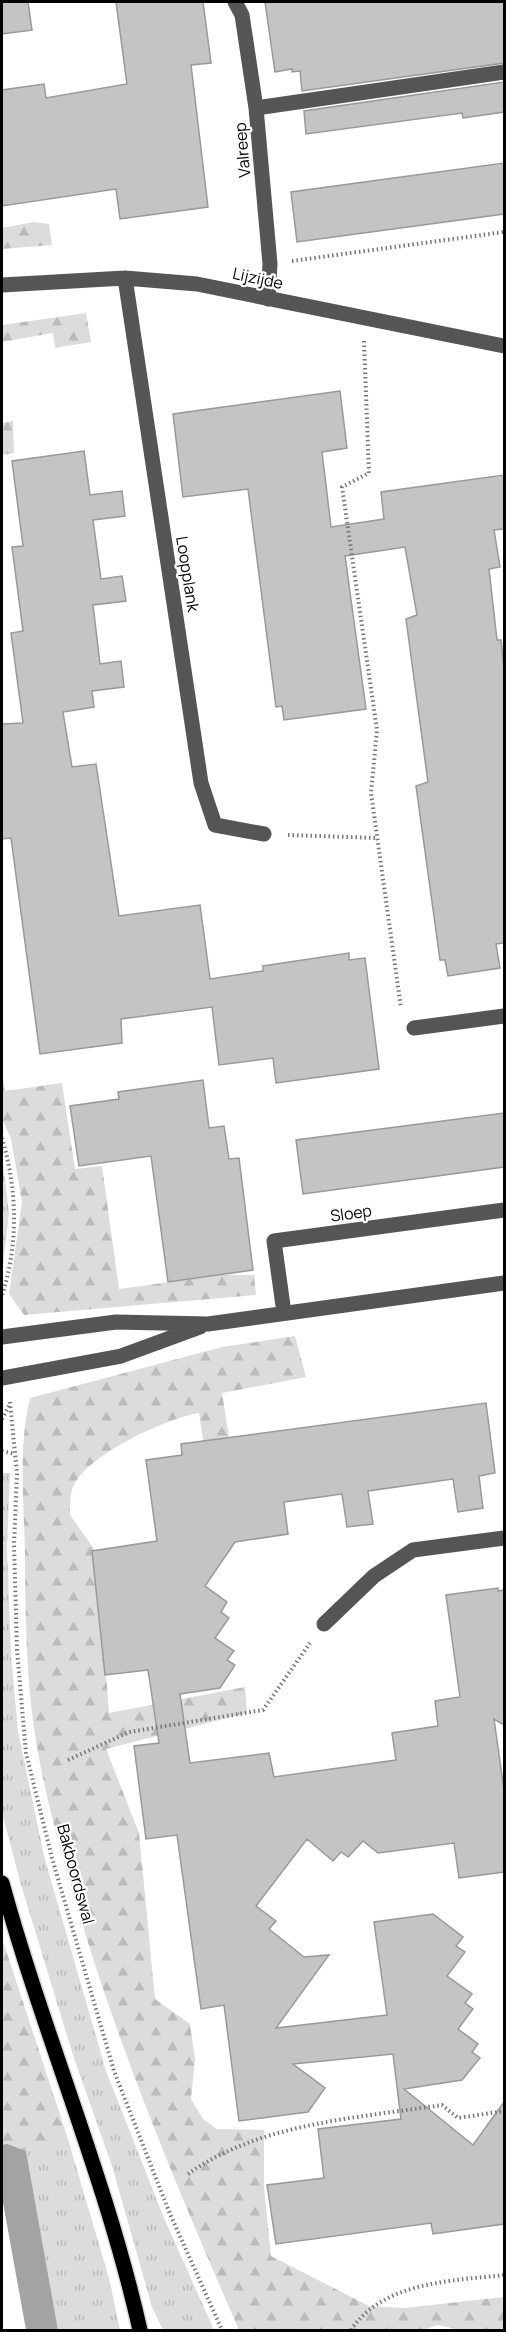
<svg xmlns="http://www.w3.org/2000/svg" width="506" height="2332" font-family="Manrope,sans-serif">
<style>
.grass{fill:url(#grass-tufts)}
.forest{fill:url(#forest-firs)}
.water{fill:#a3a3a3}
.building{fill:#c4c4c4;stroke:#999;stroke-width:1.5}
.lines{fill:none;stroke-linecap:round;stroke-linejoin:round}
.major-casing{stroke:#dbdbdb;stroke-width:18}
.path{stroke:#777;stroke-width:4;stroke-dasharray:1.5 3;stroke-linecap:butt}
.minor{stroke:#555;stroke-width:15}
.major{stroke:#000;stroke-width:15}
.labels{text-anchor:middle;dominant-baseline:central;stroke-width:4.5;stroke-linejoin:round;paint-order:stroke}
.street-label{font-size:16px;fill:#000;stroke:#fff}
</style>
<defs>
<pattern id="grass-tufts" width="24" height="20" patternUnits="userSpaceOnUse" patternTransform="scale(1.5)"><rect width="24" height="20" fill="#dcdcdc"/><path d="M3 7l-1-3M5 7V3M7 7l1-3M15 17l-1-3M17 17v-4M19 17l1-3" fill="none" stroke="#bbb"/></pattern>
<pattern id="forest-firs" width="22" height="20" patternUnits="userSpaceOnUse" patternTransform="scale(1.5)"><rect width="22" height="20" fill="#dcdcdc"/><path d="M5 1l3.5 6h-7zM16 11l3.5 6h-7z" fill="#bbb"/></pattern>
</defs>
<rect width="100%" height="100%" fill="#fff"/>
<path class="grass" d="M2,1155L9,1213L2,1275Z
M2,1473H10L7,1547L11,1655L18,1731L44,1856L106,2071L164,2218L214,2330H163L152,2307L112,2166L73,2055L21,1885L2,1812Z
M67,2136L109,2278L120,2330H58L26,2151Z"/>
<path class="forest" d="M34,222L49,224L52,245L2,249V228Z
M86,313L91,342L55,348L53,333L2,342V325Z
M13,421L14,453L2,455V423Z
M2,1072L5,1091L62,1083L75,1169L102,1166L119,1289L220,1275H254L256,1295L24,1315L9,1294L22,1202L11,1139L2,1118Z
M295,1336L306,1377L222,1393L245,1537L232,1544L218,1539L199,1413C167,1418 86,1455 73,1487C70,1494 70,1506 70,1515L97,1553L109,1713L245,1687L247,1713L106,1749L139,1833L155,1999L190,2024L195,2059L191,2099L203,2119L217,2129L264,2130V2187L271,2256L369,2306L404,2308L504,2297V2330H461L437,2325L423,2330H239C178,2190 119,2050 76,1903C57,1839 38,1771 31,1704C26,1654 25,1603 25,1553C24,1502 18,1448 30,1398L222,1347Z
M2,1938L67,2136L26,2151L2,2145Z"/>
<path class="water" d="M7,2144L26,2151L58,2330H26L2,2197V2145Z"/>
<path class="building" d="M2,2H28L32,30L2,34Z
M116,2H203L211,63L191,65L208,207L120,219L116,189L2,206V90L44,84L46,98L127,84Z
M265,2H504V63L302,91L300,71L292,72V69L275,72Z
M504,82V112L463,118L462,113L306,134L304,111Z
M504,163V214L297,242L291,192Z
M340,391L347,448L322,452L331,527L384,519L381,492L504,475V529L494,530L500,567L489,569L497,640H501L504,669V943L496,944L500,968L448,976L445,960H440L416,786L428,782L406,619L417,615L405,547L345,556L366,709L284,720L282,706L276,707L248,489L183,497L173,414Z
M84,451L90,495L122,491L125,516L93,520L101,579L122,576L126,601L93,605L100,664L121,661L124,687L92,691L94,707L63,712L72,767L96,764L119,916L200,905L210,979L263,971V966L349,953V960L365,958L379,1069L276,1083L273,1058L219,1065L212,1007L121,1019L122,1043L40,1054L11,838L2,839V724L23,723L11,633L23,631L12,547L23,546L12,461Z
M203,1080L209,1128L224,1126L229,1159L239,1158L253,1270L168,1282L151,1156L79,1166L70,1106L119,1099L118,1092Z
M504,1113V1167L303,1194L296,1140Z
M486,1403L495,1473L479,1476L483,1508L458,1512L453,1479L368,1491L373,1524L347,1527L342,1494L284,1502L288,1534L235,1542L205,1586L227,1602L221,1612L229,1618L215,1638L234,1651L227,1660L235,1665L220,1688L180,1694L190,1763L269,1753L274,1777L396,1760L392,1733L438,1726L435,1701L460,1697L446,1595L498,1588V1591L504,1590V1725L494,1719L504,1790V1872L459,1878L454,1843L378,1853L363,1841L348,1857L341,1852L333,1861L307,1839L256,1906L276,1921L269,1929L304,1957L329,1955L276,2028L387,2015L374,1922L433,1914L463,1937L456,1946L465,1952L447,1976L472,1994L465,2003L473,2009L458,2029L478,2044L472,2052L480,2058L462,2080L404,2089L473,2145L504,2102V2224L433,2234L431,2223L276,2244L267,2185L324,2178L318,2129L401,2119L393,2054L293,2064L325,2088L308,2112L239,2121L224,2005L201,2009L177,1835L146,1839L134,1746L159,1743L148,1670L105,1675L92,1551L157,1541L146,1460L182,1455L181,1444Z"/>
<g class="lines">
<defs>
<path id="major" d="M2,1883C43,2033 106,2178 140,2330"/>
</defs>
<use href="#major" class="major-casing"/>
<path class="path" d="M292,261L504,232
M364,341L369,473L342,487L377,730L371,793L401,1008
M288,835L377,838
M2,1138C17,1188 19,1244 2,1295
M10,1402L17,1474L14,1545L17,1650L26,1753L52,1858L114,2071L170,2214L222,2330
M2,1419L10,1404
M2,1451L15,1454
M68,1760L129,1732L263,1710L310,1643
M188,2174C260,2123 357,2118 442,2105L458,2118L504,2111
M351,2330C384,2281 452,2281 504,2275"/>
<path class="minor" d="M235,2L242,15L256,108L270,264L268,299
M256,108L504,72
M125,278L201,783L215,825L264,834
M2,285L125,278L197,284L504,346
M414,1028L504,1016
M284,1313L274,1241L504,1210
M2,1337L116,1322L208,1324L504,1283
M2,1378L121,1356L200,1327
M324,1624L374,1576L413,1550L504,1538"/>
<use href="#major" class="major"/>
</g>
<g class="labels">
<g class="street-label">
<text transform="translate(242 150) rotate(-95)">Valreep</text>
<text transform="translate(258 278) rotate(12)">Lijzijde</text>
<text transform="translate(188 574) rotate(81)">Loopplank</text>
<text transform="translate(351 1213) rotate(-8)">Sloep</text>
<text transform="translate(76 1874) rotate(75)">Bakboordswal</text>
</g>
</g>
<rect width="506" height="2332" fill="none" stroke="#000000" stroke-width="6"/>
</svg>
